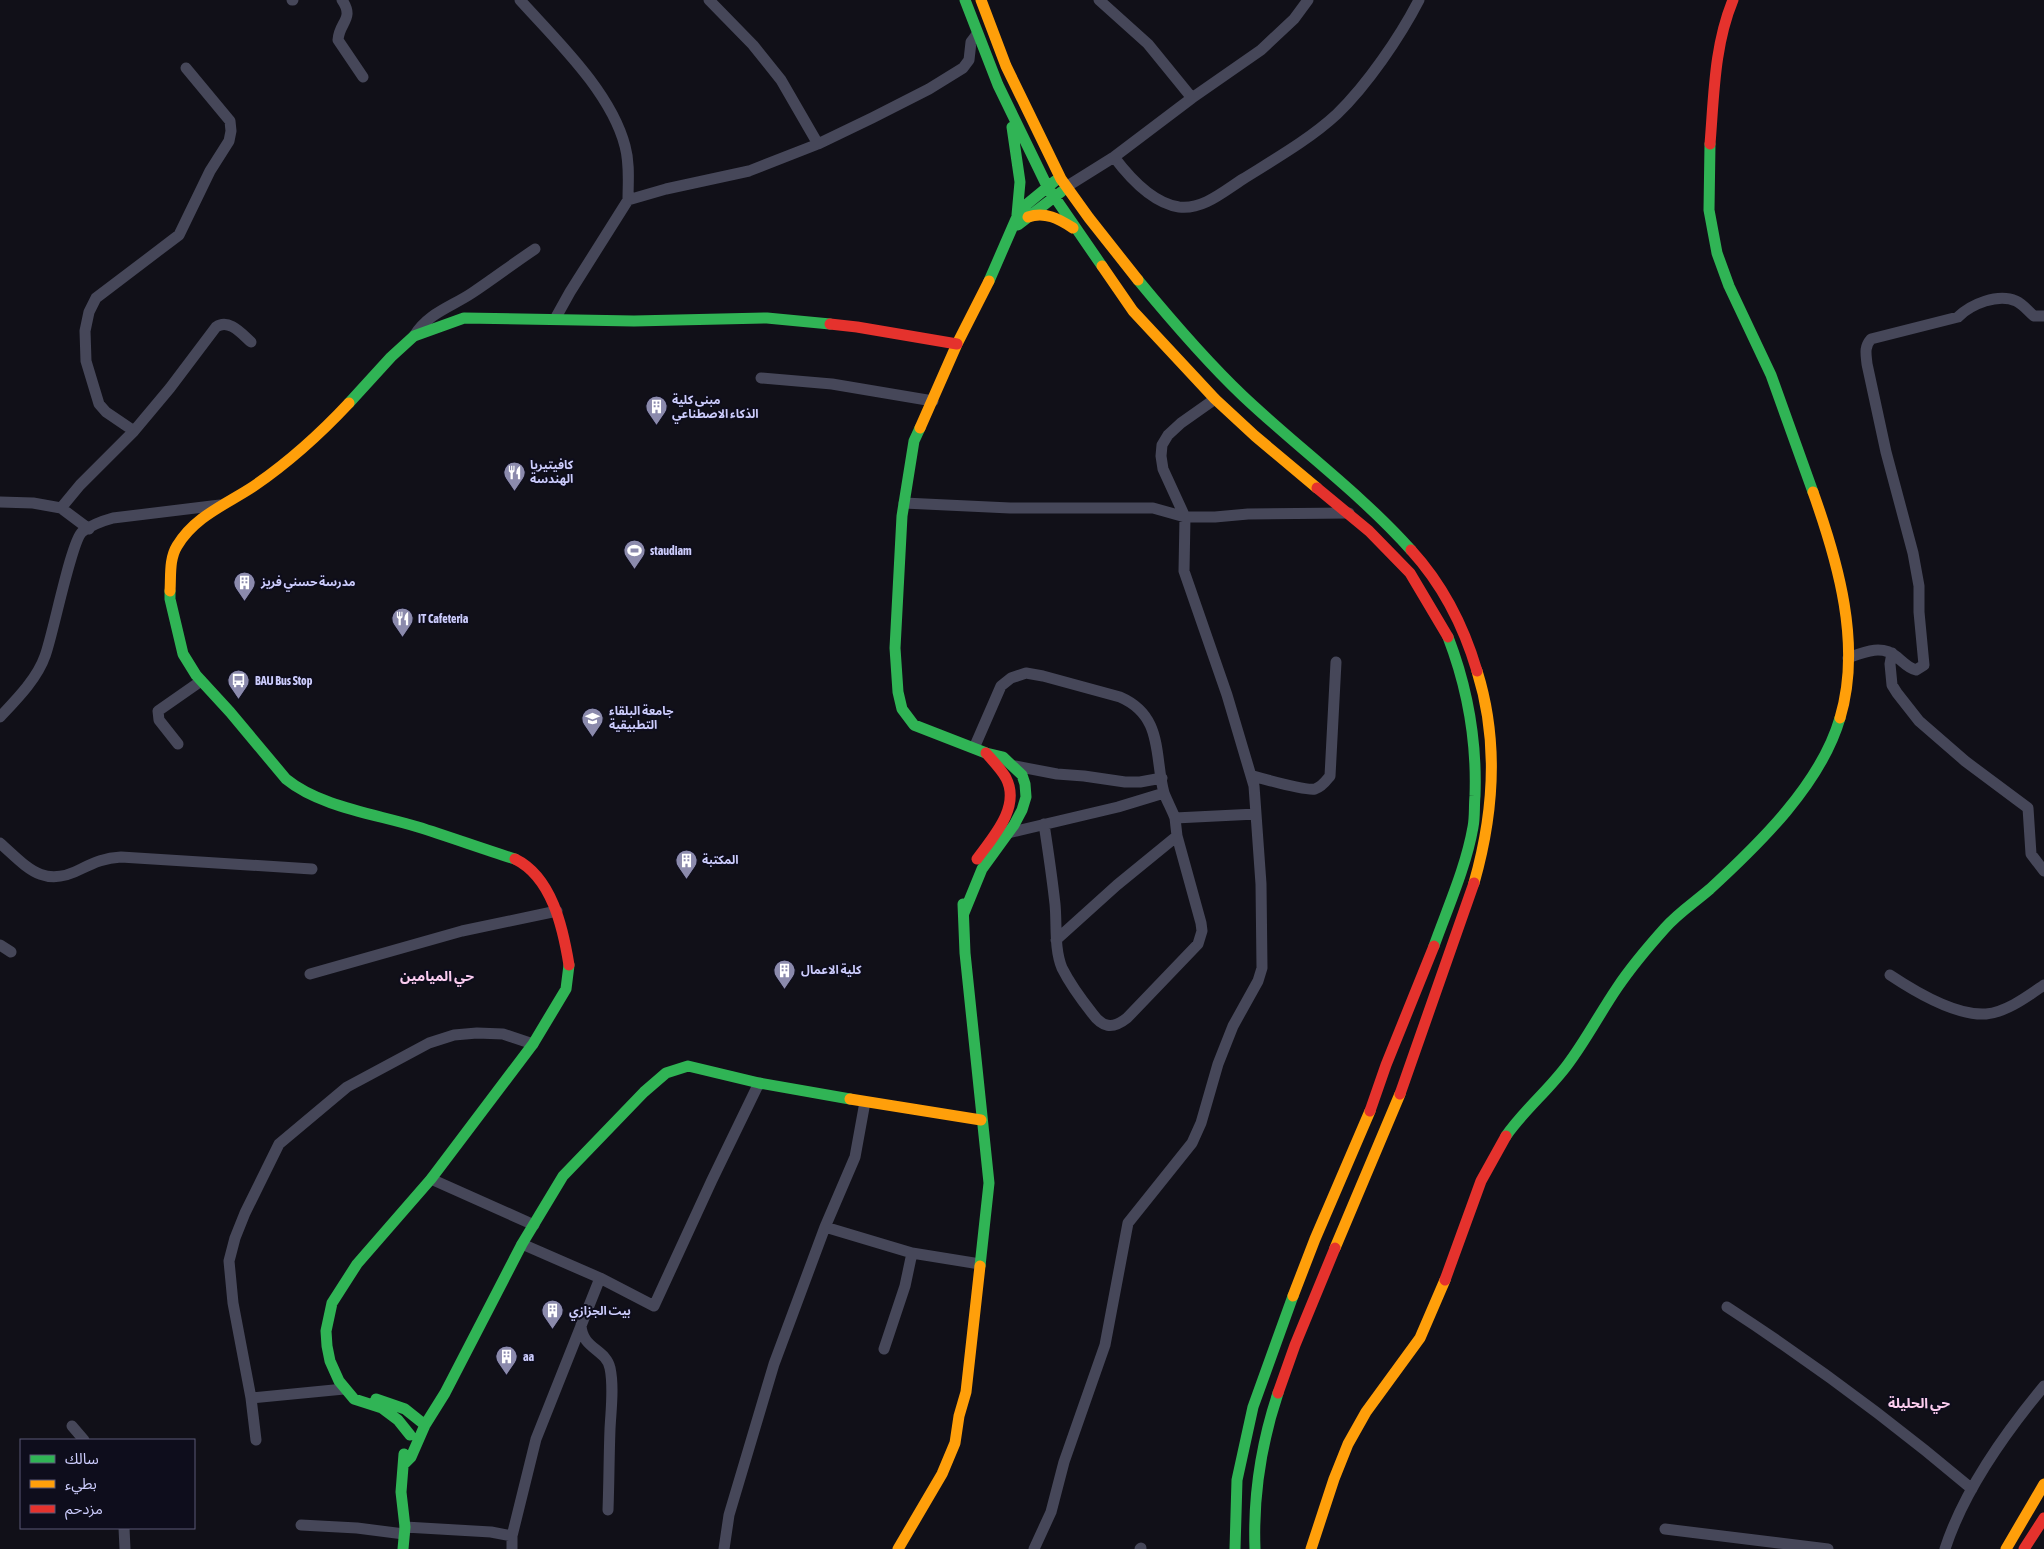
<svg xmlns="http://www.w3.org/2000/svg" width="2044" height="1549" font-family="'Asap Condensed','Noto Sans Arabic',sans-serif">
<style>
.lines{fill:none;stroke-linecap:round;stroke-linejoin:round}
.street{stroke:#464759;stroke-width:11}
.fast{stroke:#30b455;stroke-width:11}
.slow{stroke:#ff9f0a;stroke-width:11}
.jam{stroke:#e5322d;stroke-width:11}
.labels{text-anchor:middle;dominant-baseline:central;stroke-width:4;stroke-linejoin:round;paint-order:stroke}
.poi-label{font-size:12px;font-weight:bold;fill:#ccccfc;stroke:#0e0d1c;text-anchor:start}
.neighbourhood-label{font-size:14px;font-weight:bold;fill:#fccdf0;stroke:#0e0d1c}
</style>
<rect width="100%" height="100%" fill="#111018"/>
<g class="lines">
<path class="street" d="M292,0H293
M342,0C355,19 339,22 338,40L363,77
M520,0C557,41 611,92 625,146C630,164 628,182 628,200
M709,0L753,45L781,80L818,144
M1099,0L1148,44L1192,98
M1114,157C1129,177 1152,203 1179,207C1203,210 1224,191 1243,179C1275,159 1310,139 1337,114C1367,85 1400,37 1419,0
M1066,187L1114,157L1192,98L1261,50L1294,19L1308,0
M555,319L570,292L628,200L666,189L749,171L818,144L872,118L929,89L963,68L969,60L971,42L977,34
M414,336C428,313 451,307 472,293C493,279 514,263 535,249
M761,378L832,384L933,401
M134,431L170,388L216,327C229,318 242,334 251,342
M0,502L33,503L61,508
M904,503L1010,508H1153L1185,517H1215L1248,514L1349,513
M89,529L61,508L80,485L134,431L106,412L99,404L86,361L85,331L89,312L96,298L179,235L210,171L229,141L231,131L230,121L186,68
M1892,653L1890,664L1892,685L1897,693L1919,721L1965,761L2028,808L2031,854L2044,871
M1848,658C1864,652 1882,644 1897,657C1903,662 1908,668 1916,670L1924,665L1919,612V586L1913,553L1886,452L1867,364C1866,354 1864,347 1871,339L1958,317C1971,304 1998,293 2016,301C2023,304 2028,311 2034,316H2044
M0,717C16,700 37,679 45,656C53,635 71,542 82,532C91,525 102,521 113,518L220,505
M178,744L159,720L158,711L201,681
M974,748L1001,686L1011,678L1026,673L1043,676L1120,697C1164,716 1154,756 1164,793C1167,801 1172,810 1175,818L1256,814
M1015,766L1057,774L1084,776L1125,782H1140L1162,778
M1252,776C1266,779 1303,791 1315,789C1322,787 1326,781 1330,776L1336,662
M1044,824C1048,850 1052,877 1055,904C1057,925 1054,948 1062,968C1070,984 1081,999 1092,1013C1102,1027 1112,1030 1127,1018L1198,944L1202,931L1201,923L1177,836L1175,818
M1008,833L1118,807L1164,793
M0,843C27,867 43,889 81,869C95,862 105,858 121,857L312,869
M1056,940L1117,885L1177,836
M0,945L11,952
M310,974L462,931L557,911
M1890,975C1914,991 1956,1016 1986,1014C2007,1012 2028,996 2044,985
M431,1179L534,1225
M825,1227L912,1253L980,1264
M522,1244L600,1278L654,1306L712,1180L759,1083
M1727,1307C1813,1363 1894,1423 1972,1489
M581,1325C582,1349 606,1349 610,1368C614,1387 611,1409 610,1429C609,1456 609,1483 608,1510
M884,1349L905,1286L912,1253
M251,1398L344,1389
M72,1426L84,1440
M256,1440L251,1398L233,1303L229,1261L235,1238L245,1213L279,1144L347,1087L429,1043L454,1035L477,1033L503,1034L533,1044
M301,1525L357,1528L404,1534
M405,1527L491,1532L512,1536
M124,1528L125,1549
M1665,1529L1828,1549
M512,1549V1536L536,1439L600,1278
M724,1549L729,1515L774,1364L825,1227L855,1157L865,1102
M1034,1549L1051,1512L1064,1462L1105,1345L1128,1223L1192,1143L1201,1123L1218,1064L1233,1026L1258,981L1262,968L1261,884L1254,786L1227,695L1184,571L1185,517L1163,469L1161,456L1162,445L1168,435L1181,423L1215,399
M1140,1549L1141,1548
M1945,1549C1964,1490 2005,1433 2044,1386"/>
<path class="fast" d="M965,0L998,85L1047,186L1102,266
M1012,127L1020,182L1017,215
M1710,144L1709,210L1717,253L1729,286L1771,375L1813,492
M1018,225L1061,192
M1138,280C1171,320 1205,360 1243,396C1298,448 1360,493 1411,550
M989,281L1016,219L1027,204L1055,181
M349,403L391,357L414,336L464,318L634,321L767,318L830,324
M920,428L914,441L902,516L895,648L898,692L902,709L914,725L986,753L1003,757L1022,775L1025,784L1026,797L1022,810L1014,825L982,869L964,913
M170,591V599L183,654L196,675L230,712L286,779C320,807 376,814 418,827C450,837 483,849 515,859
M963,904L965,953L989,1183L980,1266
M1434,946C1448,907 1466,867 1473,827C1475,817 1474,806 1475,796C1477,741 1468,689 1448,637
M1506,1136C1524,1110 1549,1090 1568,1064C1586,1040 1600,1013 1617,988C1631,967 1648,947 1665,928C1678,913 1695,902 1710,889C1759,844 1821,784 1840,718
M376,1399L405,1409L425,1425
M410,1435L398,1420L382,1408L354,1399L339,1381L330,1361L327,1346L326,1331L332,1303L357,1264L431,1179L533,1044L566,989L569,965
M404,1464L411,1457L425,1425L445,1393L522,1244L563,1176L644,1092L666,1073L688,1066L759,1083L850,1099
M403,1549L405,1527L401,1492L404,1454
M1235,1549L1237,1480L1253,1407L1293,1296
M1255,1549C1253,1495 1261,1444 1278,1393"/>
<path class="slow" d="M981,0L1006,66L1061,179L1089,218L1138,280
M1028,217C1045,211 1059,219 1073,228
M1102,266L1133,311L1215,399L1255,436L1317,488
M920,428L957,344L989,281
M1813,492C1838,562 1862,645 1840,718
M170,591C171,576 169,559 177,546C195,516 227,504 254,486C289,462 320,434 349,403
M1474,883C1494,813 1499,741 1477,671
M850,1099L981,1120
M1335,1248L1400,1094
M1293,1296L1315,1239L1370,1111
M898,1549L942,1474L955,1443L959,1416L966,1392L980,1266
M1311,1549L1334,1479L1348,1444L1366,1412L1420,1338L1445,1280
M2006,1549L2044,1484"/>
<path class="jam" d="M1710,144C1714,96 1714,46 1733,0
M830,324L857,327L957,344
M1317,488L1369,531L1410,573L1448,637
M1411,550C1443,585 1464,627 1477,671
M515,859C552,877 563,928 569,965
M977,859C993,837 1021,807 1006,778C1001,769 993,761 986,753
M1400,1094L1474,883
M1370,1111L1386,1065L1434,946
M1445,1280L1481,1181L1506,1136
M1278,1393L1295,1345L1335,1248
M2024,1549L2044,1518"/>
</g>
<defs>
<symbol id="building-pin" viewBox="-11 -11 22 30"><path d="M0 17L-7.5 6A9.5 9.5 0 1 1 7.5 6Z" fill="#8b8aac" stroke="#0e0d1c"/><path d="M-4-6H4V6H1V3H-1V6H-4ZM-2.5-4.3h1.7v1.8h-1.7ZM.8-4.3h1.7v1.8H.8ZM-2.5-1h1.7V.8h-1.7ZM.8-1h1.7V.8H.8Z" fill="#fff"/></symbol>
<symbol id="restaurant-pin" viewBox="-11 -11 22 30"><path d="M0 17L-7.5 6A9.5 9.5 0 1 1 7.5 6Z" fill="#8b8aac" stroke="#0e0d1c"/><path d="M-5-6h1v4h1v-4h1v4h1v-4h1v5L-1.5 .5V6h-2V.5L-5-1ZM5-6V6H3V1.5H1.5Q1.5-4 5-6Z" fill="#fff"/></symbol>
<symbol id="stadium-pin" viewBox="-11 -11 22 30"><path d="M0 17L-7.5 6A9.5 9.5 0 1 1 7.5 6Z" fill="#8b8aac" stroke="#0e0d1c"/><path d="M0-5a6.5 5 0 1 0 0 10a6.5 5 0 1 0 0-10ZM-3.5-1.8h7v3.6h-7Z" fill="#fff"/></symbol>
<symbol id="bus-pin" viewBox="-11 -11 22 30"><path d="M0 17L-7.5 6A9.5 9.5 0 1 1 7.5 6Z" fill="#8b8aac" stroke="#0e0d1c"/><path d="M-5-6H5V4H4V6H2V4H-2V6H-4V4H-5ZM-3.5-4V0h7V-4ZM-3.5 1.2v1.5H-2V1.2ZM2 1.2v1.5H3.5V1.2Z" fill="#fff"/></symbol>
<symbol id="university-pin" viewBox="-11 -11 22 30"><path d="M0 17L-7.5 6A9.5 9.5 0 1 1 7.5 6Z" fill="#8b8aac" stroke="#0e0d1c"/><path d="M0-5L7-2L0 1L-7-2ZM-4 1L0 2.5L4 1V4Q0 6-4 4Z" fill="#fff"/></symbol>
</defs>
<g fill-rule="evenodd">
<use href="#building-pin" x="644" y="394" width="25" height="34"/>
<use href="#restaurant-pin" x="502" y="460" width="25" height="34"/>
<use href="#stadium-pin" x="622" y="538" width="25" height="34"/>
<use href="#building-pin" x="232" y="570" width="25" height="34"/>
<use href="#restaurant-pin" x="390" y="606" width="25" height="34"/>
<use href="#bus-pin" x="226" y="668" width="25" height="34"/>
<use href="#university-pin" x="580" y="706" width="25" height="34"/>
<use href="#building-pin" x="674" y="848" width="25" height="34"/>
<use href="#building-pin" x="772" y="958" width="25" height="34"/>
<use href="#building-pin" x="540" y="1298" width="25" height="34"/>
<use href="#building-pin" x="494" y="1344" width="25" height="34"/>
</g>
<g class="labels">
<g class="poi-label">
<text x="672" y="400">مبنى كلية<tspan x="672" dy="14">الذكاء الاصطناعي</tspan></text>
<text x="530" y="465">كافيتيريا<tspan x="530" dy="14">الهندسة</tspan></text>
<text x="650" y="551">staudiam</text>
<text x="261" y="582">مدرسة حسني فريز</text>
<text x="418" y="619">IT Cafeteria</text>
<text x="255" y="681">BAU Bus Stop</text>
<text x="609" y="711">جامعة البلقاء<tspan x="609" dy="14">التطبيقية</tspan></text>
<text x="702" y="860">المكتبة</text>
<text x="801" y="970">كلية الاعمال</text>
<text x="569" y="1311">بيت الجزازي</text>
<text x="523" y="1357">aa</text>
</g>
<g class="neighbourhood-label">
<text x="437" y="976">حي الميامين</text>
<text x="1919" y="1403">حي الحليلة</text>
</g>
</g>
<rect x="20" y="1439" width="175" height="90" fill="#0e0d1c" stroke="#5a5976"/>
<rect x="30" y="1455" width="25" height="8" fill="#30b455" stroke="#5a5976"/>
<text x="65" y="1464" font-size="15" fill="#ccccfc">سالك</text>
<rect x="30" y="1480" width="25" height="8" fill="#ff9f0a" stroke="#5a5976"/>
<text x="65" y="1489" font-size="15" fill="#ccccfc">بطيء</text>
<rect x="30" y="1505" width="25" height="8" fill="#e5322d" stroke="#5a5976"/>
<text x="65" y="1514" font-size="15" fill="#ccccfc">مزدحم</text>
</svg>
